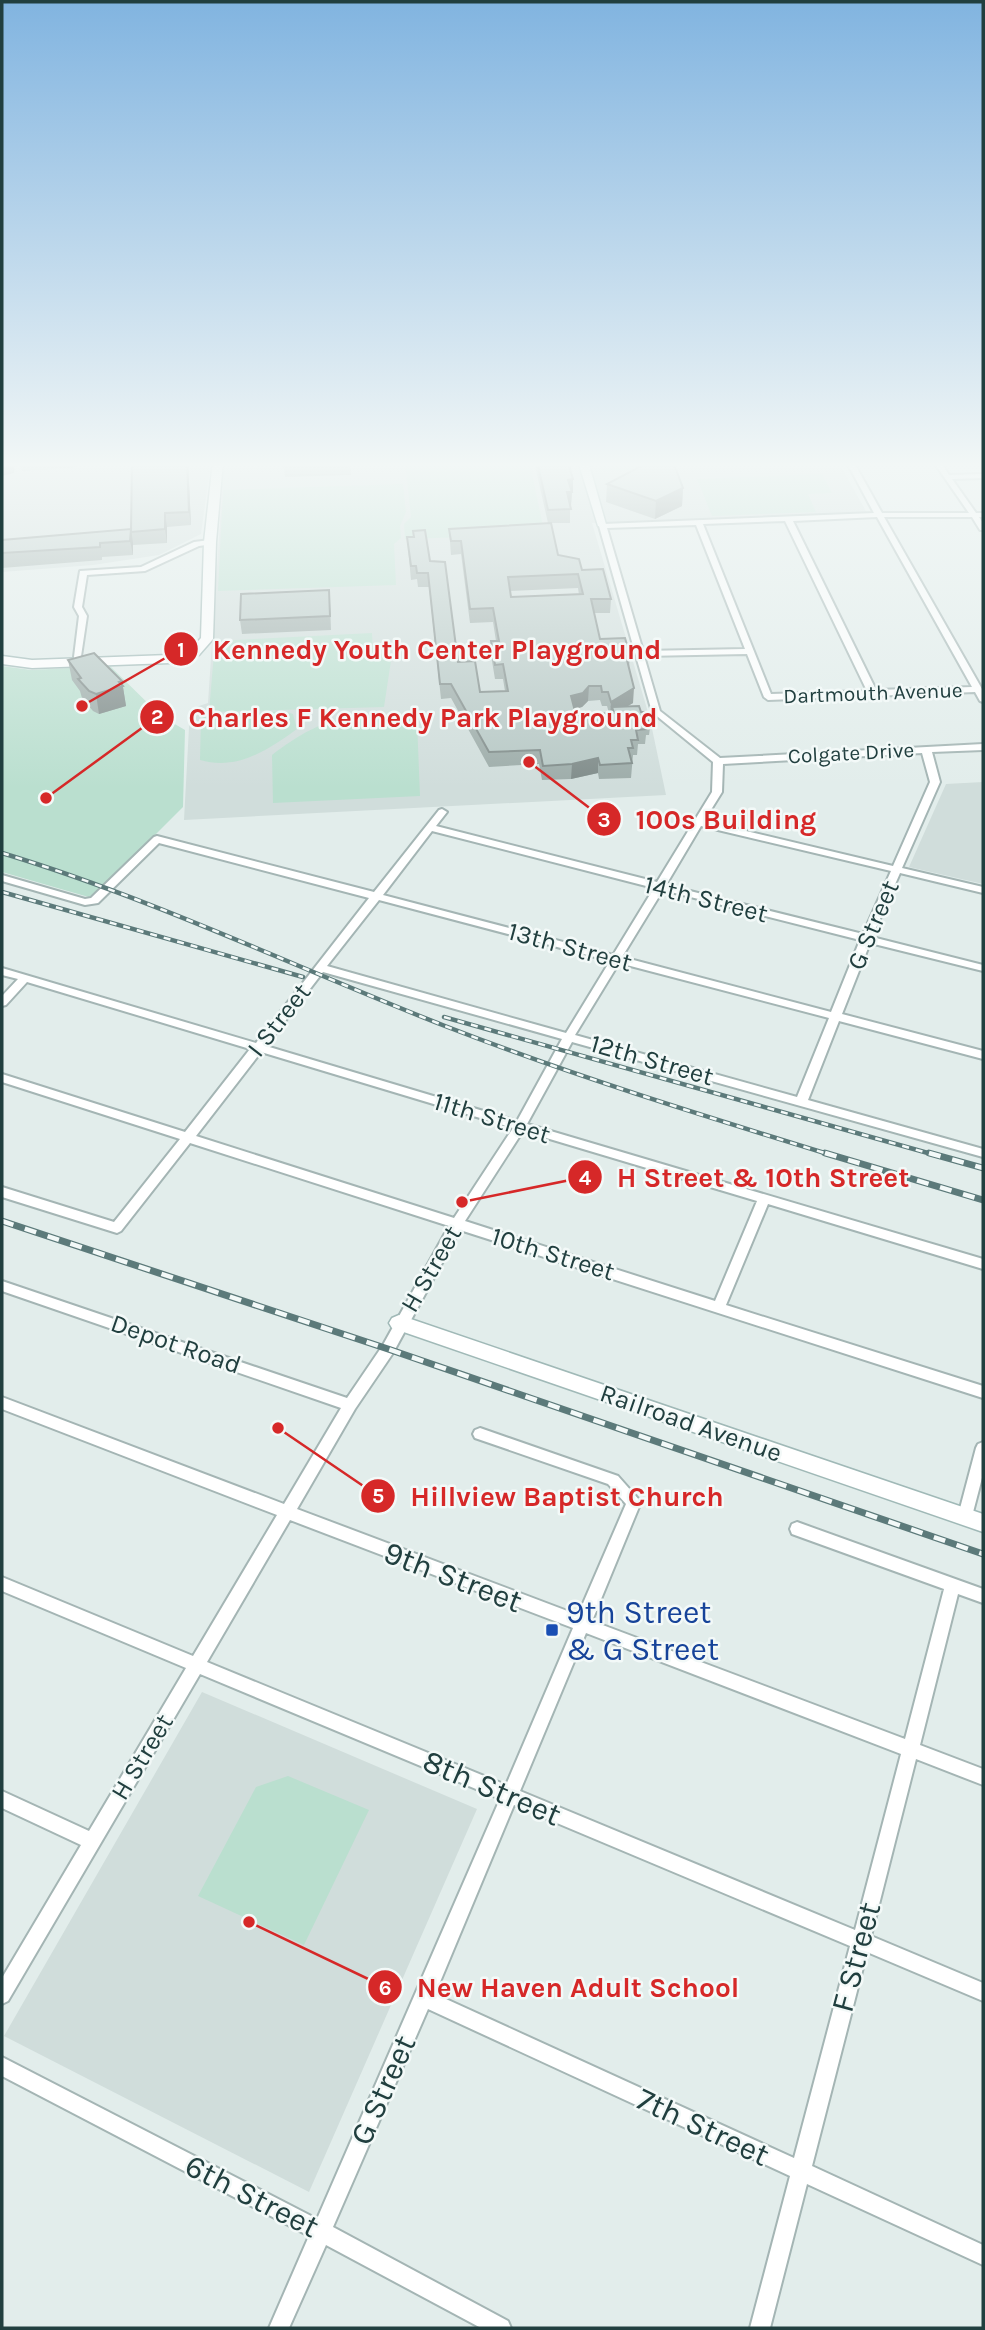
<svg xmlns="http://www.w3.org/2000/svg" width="985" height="2330" font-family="Karla,sans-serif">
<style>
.built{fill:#d0dddb}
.green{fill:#badfcf}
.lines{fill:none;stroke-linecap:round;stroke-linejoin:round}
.street-casing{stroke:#a4b5b4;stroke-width:4}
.secondary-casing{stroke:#a0b9b7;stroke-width:3}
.street{fill:#fff;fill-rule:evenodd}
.secondary{fill:#fff;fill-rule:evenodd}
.rail-far1-casing{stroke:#5c7a7a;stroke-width:4.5}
.rail-casing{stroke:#5c7a7a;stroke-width:7}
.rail-far1{stroke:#f3f9f8;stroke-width:2.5;stroke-dasharray:7;stroke-linecap:butt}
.rail{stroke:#f3f9f8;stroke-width:4.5;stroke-dasharray:12;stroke-linecap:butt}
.wall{fill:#9daca9;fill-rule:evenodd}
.shaded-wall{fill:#808c8a}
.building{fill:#b7c8c5;stroke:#808c8a;stroke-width:2;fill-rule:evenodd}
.transit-dot{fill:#1a4fb4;stroke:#f3f9f8;stroke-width:2.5}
.labels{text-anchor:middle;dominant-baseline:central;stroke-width:5;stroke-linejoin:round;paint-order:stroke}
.far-street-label{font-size:21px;fill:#213f3f;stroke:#f3f9f8}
.street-label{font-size:26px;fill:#213f3f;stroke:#f3f9f8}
.near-street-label{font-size:32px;fill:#213f3f;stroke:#f3f9f8}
.near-transit-label{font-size:32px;fill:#164399;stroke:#f3f9f8;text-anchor:start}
.leader{fill:none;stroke:#d62828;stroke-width:2.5}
.callout-dot{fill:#d62828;stroke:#f3f9f8;stroke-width:2.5}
.mark-label{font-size:21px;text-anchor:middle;font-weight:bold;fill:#fff}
.callout-label{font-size:28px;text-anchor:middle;font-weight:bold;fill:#d62828;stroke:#f3f9f8;stroke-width:5;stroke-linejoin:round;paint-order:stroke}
</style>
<rect width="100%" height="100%" fill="#e2edeb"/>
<path class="built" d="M2,461H211L201,534L159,555L93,565L2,572Z
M224,461H838L867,513L592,523L650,719L666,795L184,820L190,709L208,703Z
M983,782V884L909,867L946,784Z
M202,1692L477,1809L309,2192L4,2036Z"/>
<path class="green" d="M405,461H533L530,464L543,526L528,535L405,539L404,524L411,517Z
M599,461H669L672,469L602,471Z
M822,474L832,493L808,494L816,512L712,516L697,479Z
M403,484L406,512L400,526L401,538L394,544L396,585L218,591L223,490Z
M372,633L373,654H392L384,707L209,712L215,641Z
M2,666L31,670L110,666L161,716L185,730L183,807L92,898L2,872Z
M284,711L293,714L297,729C268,750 237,771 200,760L201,717Z
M404,716L417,721L420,796L273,803L272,755C325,715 340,718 404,716Z
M288,1776L369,1810L304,1945L198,1896L256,1787Z"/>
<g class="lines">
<defs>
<path id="street" d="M846,461H853L882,513H969L933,461H940L949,475L983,474V478L952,479L976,513H983V517H979L983,523V530H980L972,517H884L982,689L983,702L980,701L975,692L768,700L764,697L747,654L644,656L660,711L720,758L983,744V750L932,752L940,782L902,868L983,887V893L900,873L872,937L983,965V971L870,943L842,1014L983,1051V1059L839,1021L808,1100L983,1149V1157L572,1042L527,1124L983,1259V1269L768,1204L726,1305L983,1386V1398L460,1230L393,1353L355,1409L297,1509L578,1615L626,1504L608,1484L475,1438L473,1434L475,1430L480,1428L618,1476L641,1502L592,1621L905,1739L944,1589L792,1534L790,1529L792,1524L797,1522L983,1589V1603L958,1594L920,1745L983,1769V1785L916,1759L871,1936L983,1983V2001L867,1952L812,2166L983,2245V2265L807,2184L770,2328H750L790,2176L428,2009L333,2227L508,2321L511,2328H481L326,2245L289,2328H269L309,2236L2,2076V2057L317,2219L500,1799L200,1674L8,2001L2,2004V1978L81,1845L2,1808V1791L89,1831L186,1668L2,1591V1577L193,1656L277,1515L2,1409V1397L284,1504L341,1408L2,1291V1281L347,1398L383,1345L449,1226L190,1143L121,1231L117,1233L2,1197V1187L114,1222L180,1139L2,1082V1074L185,1132L250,1049L27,982L6,1005L2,1006V996L18,979L2,975V968L256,1043L369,898L159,843L98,903L85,905L2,881V875L85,899L91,898L154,837L157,836L374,892L439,810L442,809L447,812L436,826L657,882L712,792L713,762L652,712L599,526L603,524L874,513ZM877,517L972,687L876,690L793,521ZM785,521L867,691L771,694L703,524ZM696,525L745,649L643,651L607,528ZM922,753L930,782L893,866L704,821L722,792L723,764ZM701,826L891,871L863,934L666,885ZM432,831L654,888L613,955L383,895ZM663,890L860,940L831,1012L622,957ZM379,900L610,961L566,1033L327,966ZM619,963L829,1018L797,1097L575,1035ZM323,972L562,1039L517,1121L266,1046ZM261,1052L513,1128L454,1218L196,1136ZM523,1131L757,1201L715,1301L465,1221ZM290,1520L573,1628L506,1785L207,1662ZM586,1633L901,1754L855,1930L520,1791ZM514,1805L850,1946L794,2158L435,1994Z
M210,540H213V544L199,546L145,571L87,575L82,607L87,616L80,663L73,665L79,616L74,607L80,571L141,567L194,542Z
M983,1442V1474L972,1516L970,1521L965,1522L960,1521L958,1516L976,1448L978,1444Z"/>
<path id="secondary" d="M213,461H223L216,542L213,639L199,655L170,663L32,668L2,664V656L32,660L169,655L191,649L201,638L204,542Z
M578,461H588L607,528L598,526Z
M399,1315L983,1514V1532L392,1328L389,1323L392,1318Z"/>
</defs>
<use href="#street" class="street-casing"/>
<use href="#secondary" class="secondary-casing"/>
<use href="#street" class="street"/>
<use href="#secondary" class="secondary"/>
<defs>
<path id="rail-far1" d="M2,853C154,899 297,968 445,1026C571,1075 701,1115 831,1155
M2,892L303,977
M444,1017L935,1155"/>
<path id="rail" d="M825,1153L983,1200
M929,1153L983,1168
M2,1221L388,1349L983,1554"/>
</defs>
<use href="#rail-far1" class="rail-far1-casing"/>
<use href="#rail" class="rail-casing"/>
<use href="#rail-far1" class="rail-far1"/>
<use href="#rail" class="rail"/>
</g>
<path class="wall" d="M20,461H87L71,468L22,471Z
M188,461L191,525L167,527V543L133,545V543V555L102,557V560L2,568V540L131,529Z
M283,461H350L351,475L285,477Z
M534,461H572L571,471L573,479L571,505H570V523H548Z
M607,484L683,488L682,506L655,519L606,502Z
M449,529L558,555L582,570L611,599L610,613H594L600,639L630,656L629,668L633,703L628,706L641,712L651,721L649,735H646L645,744H638L637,755H633L631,778L599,779L598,773L571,779L542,780L539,764L489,767L451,698L441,699L429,587H418L417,579L411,580L407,537L430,561L458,662L480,692L505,691L503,679H495L491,655V641H496L493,622L470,623L461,554L451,555ZM578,588L579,595L511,597L510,591ZM600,700L602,706H607L609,713L576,715L574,709L582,707L588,701Z
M330,604L331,630L242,634L240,620Z
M68,660L122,681L126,706L99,714L93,711L82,698L80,691L72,680Z"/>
<path class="shaded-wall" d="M6,461H15L14,473L2,476V462Z
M70,461H87L71,468Z
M187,461L188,463L191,525L189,512Z
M570,461H572L569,480L573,479V492H572L571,505L566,506Z
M683,488L682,506L655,519L656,501Z
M165,513L167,527V543L165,529Z
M131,529L133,543V555L130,541Z
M122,681L126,706L99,714L96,694Z
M589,686L588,701L582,707L571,710V696Z
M634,688L633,703L614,714L612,707V716L610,717L611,702Z
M598,758V773L571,779L572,764Z"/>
<path class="building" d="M132,461H187L189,512L165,513V529L131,532Z
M537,461H570L569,466L573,479L568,480L572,492H567L571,509L548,510Z
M674,464L683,488L656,501L607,484L643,465Z
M551,523L558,555L579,559L582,570L603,569L611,599H591L600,639L625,638L630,656H626L634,688L611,702L608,692H602L601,686H589L583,693L571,696L576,715L614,713L612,707L639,706L641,712H648L651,721H644L646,729L636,730L638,740H631L633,748H628L632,763L600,765L598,758L572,764L543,766L540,750L489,752L451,684H440L428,573H417L416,566H411L407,537H414L413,531L425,530L430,561L445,562L458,662L475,661L480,692L508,691L503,664L495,665L491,641H499L493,608L470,609L461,541H451L449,529ZM578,574L583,594L511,597L508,577Z
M131,529L130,541L100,543V547L2,553V540Z
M329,590L330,616L240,620L241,594Z
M94,653L122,681L119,682L123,686L96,694L89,691L78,679L81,678L68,660Z"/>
<linearGradient id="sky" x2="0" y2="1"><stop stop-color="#81b4e0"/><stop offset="0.59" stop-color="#f2f7f6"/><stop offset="1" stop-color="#f2f7f6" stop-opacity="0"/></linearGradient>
<rect width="985" height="788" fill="url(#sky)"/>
<rect class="transit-dot" x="545" y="1623" width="14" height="14" rx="3.5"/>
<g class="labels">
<g class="far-street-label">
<text transform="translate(873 693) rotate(-2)">Dartmouth Avenue</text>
<text transform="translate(851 753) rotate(-3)">Colgate Drive</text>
</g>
<g class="street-label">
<text transform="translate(706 899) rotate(14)">14th Street</text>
<text transform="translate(873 925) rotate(-67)">G Street</text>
<text transform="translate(570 947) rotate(15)">13th Street</text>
<text transform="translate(279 1020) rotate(-52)">I Street</text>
<text transform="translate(652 1060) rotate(16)">12th Street</text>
<text transform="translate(492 1118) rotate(17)">11th Street</text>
<text transform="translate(553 1254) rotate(17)">10th Street</text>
<text transform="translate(431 1269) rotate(-60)">H Street</text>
<text transform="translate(176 1344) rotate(19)">Depot Road</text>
<text transform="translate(691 1423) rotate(19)">Railroad Avenue</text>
<text transform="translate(142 1757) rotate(-59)">H Street</text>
</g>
<g class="near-street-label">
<text transform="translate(453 1577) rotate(21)">9th Street</text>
<text transform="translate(492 1788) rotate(23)">8th Street</text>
<text transform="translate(856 1957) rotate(-75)">F Street</text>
<text transform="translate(383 2090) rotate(-66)">G Street</text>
<text transform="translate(703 2127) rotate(25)">7th Street</text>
<text transform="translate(252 2196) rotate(27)">6th Street</text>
</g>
<g class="near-transit-label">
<text x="566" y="1612">9th Street<tspan x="566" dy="37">&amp; G Street</tspan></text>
</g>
</g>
<path class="leader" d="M82 706L181 649M46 798L157 717M529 762L604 819M462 1202L585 1177M278 1428L378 1496M249 1922L385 1987"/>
<g class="callout-dot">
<circle cx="82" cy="706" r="7"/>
<circle cx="46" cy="798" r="7"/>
<circle cx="529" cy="762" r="7"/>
<circle cx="462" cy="1202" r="7"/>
<circle cx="278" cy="1428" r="7"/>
<circle cx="249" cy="1922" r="7"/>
<circle cx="181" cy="649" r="18"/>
<circle cx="157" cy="717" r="18"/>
<circle cx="604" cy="819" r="18"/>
<circle cx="585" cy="1177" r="18"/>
<circle cx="378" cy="1496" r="18"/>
<circle cx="385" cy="1987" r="18"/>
</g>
<g class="mark-label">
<text x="181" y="657">1</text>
<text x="157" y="724">2</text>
<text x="604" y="827">3</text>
<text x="585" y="1185">4</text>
<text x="378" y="1503">5</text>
<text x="385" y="1995">6</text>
</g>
<g class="callout-label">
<text x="437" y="659">Kennedy Youth Center Playground</text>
<text x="423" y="727">Charles F Kennedy Park Playground</text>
<text x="726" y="829">100s Building</text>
<text x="763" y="1187">H Street &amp; 10th Street</text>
<text x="567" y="1506">Hillview Baptist Church</text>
<text x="578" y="1997">New Haven Adult School</text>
</g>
<rect width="985" height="2330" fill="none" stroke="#213f3f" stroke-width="7"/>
</svg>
